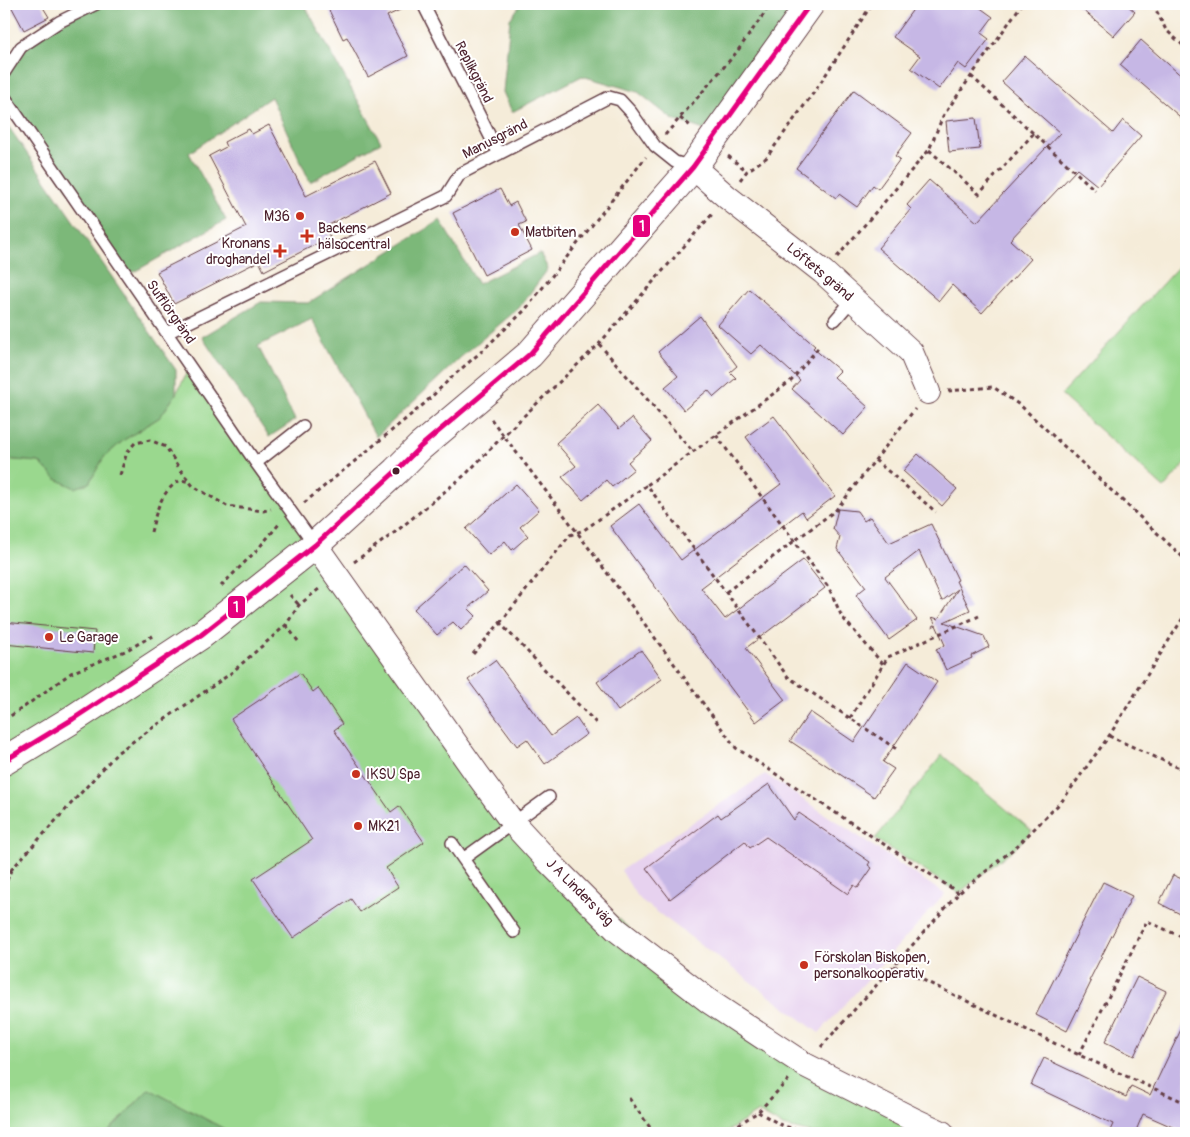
<svg xmlns="http://www.w3.org/2000/svg" width="1190" height="1137" font-family="Pangolin,sans-serif">
<style>
.built{fill:#e7d2ef}
.green{fill:#9ad88e;stroke:#727c5c}
.forest{fill:#7bb879;stroke:#626c52}
.building{fill:#c6b7e5}
.lines{fill:none;stroke-linecap:round;stroke-linejoin:round}
.service-casing{stroke:#643e45;stroke-width:14}
.minor-casing{stroke:#643e45;stroke-width:26}
.tertiary-casing{stroke:#643e45;stroke-width:30}
.path{stroke:#643e45;stroke-width:3;stroke-dasharray:4 4;stroke-linecap:butt}
.service{stroke:#fff;stroke-width:11}
.minor{stroke:#fff;stroke-width:24}
.tertiary{stroke:#fff;stroke-width:28}
.bus-1-casing{stroke:#fff;stroke-width:9}
.bus-1{stroke:#e5007d;stroke-width:5}
.poi-dot{fill:#c8321e;stroke:#fff;stroke-width:2}
.bus-dot{fill:#4a1f2b;stroke:#fff;stroke-width:2}
.labels{text-anchor:middle;dominant-baseline:central;stroke-width:4;stroke-linejoin:round;paint-order:stroke}
.street-label{font-size:14px;fill:#4a1f2b;stroke:#fff}
.poi-label{font-size:14px;fill:#4a1f2b;stroke:#fff;text-anchor:start}
.line-badge{stroke:#fff;stroke-width:2}
.badge-label{font-size:14px;text-anchor:middle;font-weight:bold;fill:#fff}
</style>
<rect width="100%" height="100%" fill="#fff"/>
<filter id="ink" filterUnits="userSpaceOnUse"><feTurbulence type="fractalNoise" baseFrequency=".02" numOctaves="2"/><feDisplacementMap in="SourceGraphic" scale="10" xChannelSelector="R" yChannelSelector="G"/><feConvolveMatrix kernelMatrix="1 2 1 2 8 2 1 2 1" color-interpolation-filters="sRGB"/></filter>
<filter id="wash" filterUnits="userSpaceOnUse"><feTurbulence type="fractalNoise" baseFrequency=".0096" numOctaves="4" result="noise"/><feDisplacementMap in="SourceGraphic" scale="20" xChannelSelector="R" yChannelSelector="G"/><feGaussianBlur stdDeviation="1.12" result="paint"/><feColorMatrix in="noise" values="0 0 0 0 0 0 0 0 0 0 0 0 0 0 0 0 0 1.4 0 .05"/><feComposite in="paint" operator="in"/></filter>
<g filter="url(#wash)">
<rect width="100%" height="100%" fill="#f5ecd9"/>
<path class="built" d="M765,774L945,894L819,1033L637,897L621,870Z"/>
<path class="green" d="M1186,258V463L1164,488L1061,395Z
M190,366L513,823L710,1002L942,1133H812L783,1126L758,1112L725,1133H232L149,1089L107,1133H4V459L39,462L56,479L89,483L104,457L124,440L160,417L176,394Z
M942,755L1032,831L1017,846L959,893L875,839Z"/>
<path class="forest" d="M96,4H304L381,142L310,182L271,97L189,153L226,220L127,276L4,96V75L30,41Z
M521,4H797L704,130L672,119L638,92L582,76L512,112L503,92L510,19Z
M4,120L176,370V394L160,417L124,440L104,457L89,483L75,488L56,479L39,462L4,459Z
M440,220L478,284L540,253L548,269L519,308L461,357L376,437L312,319L258,346L295,420L269,437L202,337L261,302L308,303Z
M149,1089L232,1133H107Z"/>
<g id="blocks">
<path class="building" d="M10,4H41L49,17L24,30Z
M326,4H413L387,16L408,56L368,77L347,37L343,39Z
M917,4H975L993,17L981,33L989,39L966,69L958,63L939,89L911,68L920,56L893,37Z
M1076,4H1126L1135,12L1114,36Z
M1141,40L1186,80V122L1120,65Z
M1025,56L1113,133L1123,120L1141,136L1098,186L1077,169L1010,240L1031,259L982,313L952,285L939,301L878,248L911,209L907,205L929,180L977,222L1060,133L1002,82Z
M854,90L912,133L895,156L900,159L878,189L873,185L857,207L839,194L836,198L796,168Z
M976,118L980,149L949,152L946,121Z
M269,125L306,196L375,161L391,193L325,227L330,237L264,271L259,261L174,304L157,272L246,227L209,156L226,147L224,142L249,129L252,134Z
M500,189L509,206L516,202L526,222L519,225L532,250L484,275L453,213Z
M749,289L815,346L813,348L840,371L834,377L868,407L843,435L792,389L800,380L761,345L751,354L718,325Z
M700,316L737,366L730,372L736,378L714,397L708,390L684,410L665,387L678,376L658,352Z
M598,405L619,429L632,418L652,441L628,462L634,469L612,487L606,480L583,500L562,477L576,466L556,443Z
M774,416L835,496L806,518L802,511L701,588L725,619L803,560L825,588L746,648L785,700L756,722L610,526L639,504L681,560L781,484L746,437Z
M918,454L957,489L942,506L903,471Z
M516,484L539,510L520,527L528,536L512,550L505,541L489,555L466,529Z
M838,509L857,511L864,521L870,517L889,543L931,524L958,580L956,581L970,610L944,622L984,636L989,647L971,656L972,658L946,670L936,649L945,645L936,625L932,627L935,623L932,617L938,619L958,589L942,601L919,551L885,577L917,620L889,640L856,595L866,587L837,549L840,537L833,529Z
M464,564L488,591L468,608L476,616L461,630L453,622L437,635L414,609Z
M4,622L95,631L93,653L4,644Z
M641,650L662,679L618,711L597,682Z
M495,660L551,736L576,718L587,734L545,764L527,739L517,746L468,680Z
M908,662L937,682L883,762L894,769L874,797L790,741L810,712L854,742Z
M300,673L313,692L318,688L342,724L334,730L391,812L399,806L424,842L386,868L398,887L360,912L351,899L293,938L253,879L312,840L231,719Z
M769,784L794,820L799,813L870,862L868,865L872,868L858,888L854,885L848,894L766,837L750,848L745,841L670,899L646,868L718,814L721,818Z
M1173,875L1186,881V917L1159,903Z
M1103,882L1132,896L1089,981L1091,982L1067,1031L1036,1015Z
M1137,977L1166,991L1134,1056L1105,1042Z
M1186,1019V1133L1143,1114L1135,1133H1109L1113,1124L1031,1085L1044,1058L1126,1097L1131,1086L1150,1095Z"/>
</g>
</g>
<g filter="url(#ink)">
<use href="#blocks" fill-opacity="0" stroke="#643e45" stroke-width="1"/>
<g class="lines">
<defs>
<path id="service" d="M423,4L499,154
M4,73L21,47L59,22L96,4
M4,96L256,463L315,545
M835,320L853,299
M167,333L446,196L460,174L609,97L620,100L631,112L655,146L675,162L693,167
M256,463L303,426
M452,843L514,932
M463,859L549,797"/>
<path id="minor" d="M693,167L727,197L823,272L911,352L928,392
M315,545L477,774L513,823L548,861L617,930L710,1002L805,1065L916,1121L942,1133"/>
<path id="tertiary" d="M4,761L73,719L201,635L315,545L396,471L420,447L530,354L693,167L810,4"/>
</defs>
<use href="#service" class="service-casing"/>
<use href="#minor" class="minor-casing"/>
<use href="#tertiary" class="tertiary-casing"/>
<path class="path" d="M1153,4L1166,30L1186,48
M971,76L1095,190
M680,118L692,127
M665,135L736,53L771,4
M929,150L979,194L1034,133
M728,156L747,171
M740,180L747,171L766,158L817,88L872,4
M837,257L929,150L943,116L1022,4
M599,344L693,452
M818,348L791,381L647,485L788,677L898,750
M948,391L993,387L1021,406L1186,560
M491,419L577,532L736,748L959,893
M716,435L829,588L842,617L883,664
M875,460L936,512
M120,475L127,452L135,443L150,440L166,447L179,468L193,486L227,506L263,511L271,509
M304,503L424,404L454,375L482,351L525,310L646,157
M151,532C156,512 161,490 181,480L190,482
M354,562L398,530L466,474L504,435L599,344L714,212
M221,586L257,550L280,523
M726,592L836,510L915,409
M290,595L299,605
M500,623L570,535L584,530L647,485
M286,625L298,641
M473,654L500,623L599,726
M850,718L888,657L979,616
M4,720L24,707L71,673L125,651L156,634
M1109,736L1186,771
M4,865L11,870L118,752L230,674L286,625L299,605L319,589
M4,888L11,870
M894,966L1079,1055L1186,1103
M821,1047L959,893L1017,846L1062,801L1109,736L1186,613
M1079,1055L1147,921L1186,939
M629,1098L654,1133
M758,1112L783,1126L812,1133
M725,1133L758,1112L789,1079"/>
<use href="#service" class="service"/>
<use href="#minor" class="minor"/>
<use href="#tertiary" class="tertiary"/>
<defs>
<path id="bus-1" d="M4,761L73,719L201,635L315,545L396,471L420,447L530,354L693,167L810,4"/>
</defs>
<use href="#bus-1" class="bus-1-casing"/>
<use href="#bus-1" class="bus-1"/>
</g>
</g>
<g class="poi-dot">
<circle cx="300" cy="216" r="5"/>
<circle cx="515" cy="232" r="5"/>
<path d="M304.5 228.5h5v5h5v5h-5v5h-5v-5h-5v-5h5z"/>
<path d="M277.5 243.5h5v5h5v5h-5v5h-5v-5h-5v-5h5z"/>
<circle cx="49" cy="637" r="5"/>
<circle cx="356" cy="774" r="5"/>
<circle cx="358" cy="826" r="5"/>
<circle cx="804" cy="965" r="5"/>
</g>
<circle class="bus-dot" cx="396" cy="471" r="4.5"/>
<g class="labels">
<g class="street-label">
<text transform="translate(474 72) rotate(63)">Replikgränd</text>
<text transform="translate(495 139) rotate(-27)">Manusgränd</text>
<text transform="translate(820 272) rotate(40)">Löftets gränd</text>
<text transform="translate(171 312) rotate(55)">Sufflörgränd</text>
<text transform="translate(580 892) rotate(45)">J A Linders väg</text>
</g>
<g class="poi-label">
<text x="290" y="216" text-anchor="end">M36</text>
<text x="318" y="228">Backens<tspan x="318" dy="16">hälsocentral</tspan></text>
<text x="525" y="232">Matbiten</text>
<text x="270" y="243" text-anchor="end">Kronans<tspan x="270" dy="16">droghandel</tspan></text>
<text x="59" y="637">Le Garage</text>
<text x="366" y="774">IKSU Spa</text>
<text x="368" y="826">MK21</text>
<text x="814" y="957">Förskolan Biskopen,<tspan x="814" dy="16">personalkooperativ</tspan></text>
</g>
</g>
<g class="line-badge">
<rect x="632" y="214" width="19" height="24" rx="5" fill="#e5007d"/>
<rect x="227" y="595" width="19" height="24" rx="5" fill="#e5007d"/>
</g>
<g class="badge-label">
<text x="642" y="231">1</text>
<text x="236" y="612">1</text>
</g>
<rect width="1190" height="1137" fill="none" stroke="#fff" stroke-width="20"/>
</svg>
